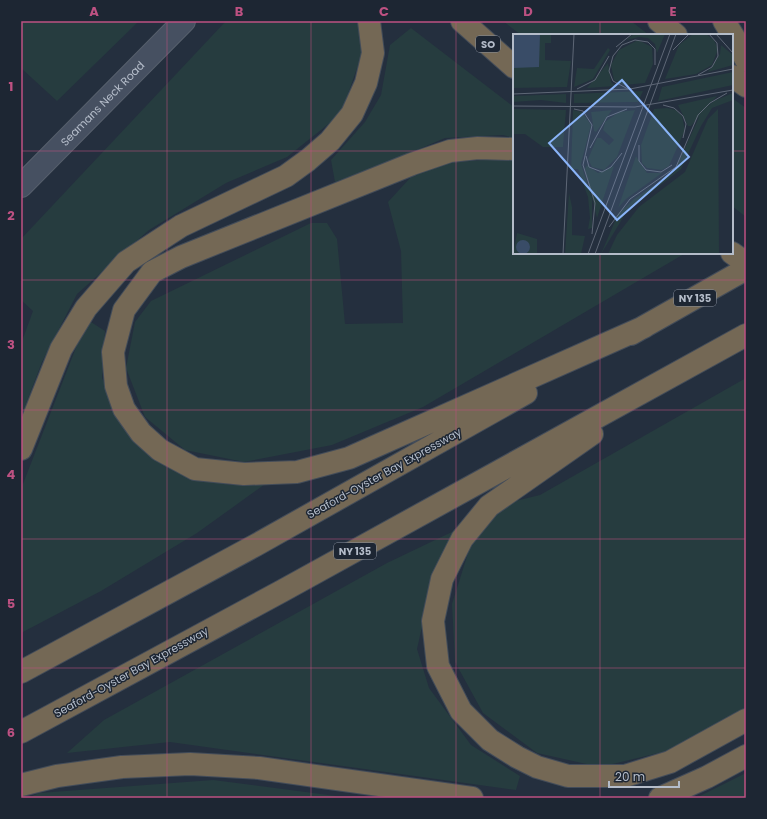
<svg xmlns="http://www.w3.org/2000/svg" width="767" height="819" font-family="Poppins,sans-serif">
<style>
.green{fill:#263c3f}
.lines{fill:none;stroke-linecap:round;stroke-linejoin:round}
.secondary-casing{stroke:#565f6c;stroke-width:24}
.motorway-casing{stroke:#434c59;stroke-width:24}
.secondary{stroke:#465061;stroke-width:22}
.motorway{stroke:#746855;stroke-width:22}
.grid{fill:none;stroke:#bd5182;stroke-width:1;stroke-opacity:0.55}
.labels{text-anchor:middle;dominant-baseline:central;stroke-width:3;stroke-linejoin:round;paint-order:stroke}
.shield{fill:#1d2633;stroke:#878f9c;stroke-width:1}
.shield-label{font-size:10px;font-weight:bold;fill:#b4bcc9}
.street-label{font-size:11px;fill:#b4bcc9;stroke:#1d2633}
.inset-road{fill:none;stroke:#5e6776;stroke-width:1}
.view{fill:#8ab4f8;fill-opacity:0.15;stroke:#8ab4f8;stroke-width:2}
.inset-edge{fill:none;stroke:#b4bcc9;stroke-width:2}
.neatline{fill:none;stroke:#bd5182;stroke-width:1.5}
.grid-label{font-size:13px;text-anchor:middle;font-weight:bold;fill:#bd5182}
</style>
<rect width="100%" height="100%" fill="#242f3e"/>
<path class="green" d="M21,21H139L57,101L21,68Z
M226,21H359L363,51L341,114L287,157L226,183L149,230L77,294L42,362L21,417V344L33,311L21,300V239Z
M503,21H631L649,35H521Z
M411,28L514,107V138L503,135L445,138L384,164L335,182L331,160L365,122L381,95L390,45Z
M732,98L746,108V217L732,206Z
M513,158H514V253L684,254L423,407L332,445L244,462L185,450L145,417L126,368L135,322L151,301L311,223H327L337,239L345,324L403,323L401,251L388,202L410,178L441,163Z
M91,322L105,331L102,378L132,439L177,472L230,485L268,482L197,533L101,591L21,633V489L77,345Z
M746,378V708L667,751L600,767L537,753L483,713L455,662L452,604L469,550L499,505L540,495Z
M454,531L430,591L417,649L429,688L471,745L520,776L516,790L170,742L67,753L104,720L387,563Z
M746,773V798H696Z
M213,780L351,798H28L39,793Z"/>
<g class="lines">
<defs>
<g id="secondary">
<path id="s1" d="M21,186L184,21"/>
</g>
<path id="motorway" d="M462,21L514,67
M659,21L676,35
M724,21L735,39L746,60
M732,76L746,86
M514,149L478,148L450,151L412,164L181,257L152,272L124,310L113,352L116,386L124,409L141,433L160,450L195,469L244,474L297,472L349,458L644,327
M732,253L746,263
M631,334L746,269
M592,434L489,506L462,539L442,579L433,621L438,666L461,711L490,740L517,757L537,767L568,776H625L670,762L746,720
M21,449L61,349L86,308L126,262L181,226L286,176L308,160L330,141L352,114L366,83L373,53L369,21
M21,672L256,545L526,393
M21,732L282,591L746,335
M21,785L57,776L122,767L190,764L259,768L472,798
M660,798L707,777L746,756"/>
</defs>
<use href="#secondary" class="secondary-casing"/>
<use href="#motorway" class="motorway-casing"/>
<use href="#secondary" class="secondary"/>
<use href="#motorway" class="motorway"/>
</g>
<path class="grid" d="M167,21V798M311,21V798M456,21V798M600,21V35M21,151H514M732,151H746M600,253V798M21,280H746M21,410H746M21,539H746M21,668H746"/>
<g class="labels">
<g class="shield">
<rect x="476" y="36" width="24" height="16" rx="3"/>
<rect x="674" y="290" width="42" height="16" rx="3"/>
<rect x="334" y="543" width="42" height="16" rx="3"/>
</g>
<g class="shield-label">
<text x="488" y="44">SO</text>
<text x="695" y="298">NY 135</text>
<text x="355" y="551">NY 135</text>
</g>
<g class="street-label">
<text stroke="none"><textPath href="#s1" startOffset="116">Seamans Neck Road</textPath></text>
<text transform="translate(384 473) rotate(-29)">Seaford-Oyster Bay Expressway</text>
<text transform="translate(131 672) rotate(-29)">Seaford-Oyster Bay Expressway</text>
</g>
</g>
<g transform="translate(513 34)">
<rect width="220" height="220" fill="#242f3e"/>
<path d="M0,0H38V9H32V26L58,27L54,53L0,54ZM121,0H152L144,19L142,10L135,4L126,3L113,6ZM180,0H193L201,6L205,15L199,31L183,40L152,45L166,11ZM125,6L139,13L140,30L132,49L111,51L101,46L98,31L106,16ZM208,11L220,21V31L195,38L207,20ZM95,14L97,16L80,45L61,53L64,34L81,35ZM95,29L98,48L102,52L74,54ZM220,38V51L145,67L149,53ZM130,57L125,68L61,69V60ZM220,59V66L199,74L188,92L168,135L114,177L88,220L105,180L121,165L161,138L188,79L201,67ZM53,60V69L28,66L0,68V62ZM204,62L178,92H175L165,71ZM154,74L163,76L169,82L172,96L156,132L149,136L134,134L129,129L128,111L141,75ZM0,75L53,76L50,113H30L12,100H0ZM205,75L206,220H95L104,201L126,173L172,138L195,85ZM60,76L69,78L78,91L68,130L79,164V194L75,195L77,184L75,163L65,135H58ZM99,76L83,98L81,97L78,78ZM122,76L104,123L91,136L79,133L75,125L84,104H88L96,111L101,106L90,96L92,88L106,78ZM123,122L134,139H149L113,165L105,174ZM74,131L85,139L101,132L84,184L72,135ZM56,159L59,173V201L72,202L68,220H52ZM4,199L24,205V220H0Z" fill="#263c3f"/>
<path d="M0,0H27L26,33L0,34ZM3 213a7 7 0 1 1 14 0a7 7 0 1 1-14 0Z" fill="#394c67"/>
<path class="inset-road" d="M203,0L220,19M103,13L119,0M160,16L176,0M185,41L199,33L205,22L204,9L196,0M64,55L82,46L96,22M115,55L100,47L96,37L100,22L109,11L122,6L135,8L142,15V31M0,60L117,55L220,35M150,71L161,74L170,82L173,90L170,104M0,72L122,73L220,56M61,75L70,77L79,91L70,131L82,169L79,200M126,111V127L133,136L148,138L159,131M77,114L94,83L114,75M73,122L76,133L89,138L98,133L109,119M96,193L117,165L163,133L185,81L197,69L214,59M50,220L61,0M75,220L157,0M82,220L163,0"/>
<path class="view" d="M109,46L176,123L104,186L36,109Z"/>
<rect width="220" height="220" class="inset-edge"/>
</g>
<rect width="767" height="819" fill="none" stroke="#1d2633" stroke-width="44"/>
<path d="M609 781v6h70v-6" fill="none" stroke="#b4bcc9" stroke-width="2"/>
<text x="615" y="781" font-size="12" fill="#b4bcc9" stroke="#1d2633" stroke-width="3" paint-order="stroke">20 m</text>
<rect x="22" y="22" width="723" height="775" class="neatline"/>
<g class="grid-label">
<text x="94" y="16">A</text>
<text x="239" y="16">B</text>
<text x="384" y="16">C</text>
<text x="528" y="16">D</text>
<text x="673" y="16">E</text>
<text x="11" y="91">1</text>
<text x="11" y="220">2</text>
<text x="11" y="349">3</text>
<text x="11" y="479">4</text>
<text x="11" y="608">5</text>
<text x="11" y="737">6</text>
</g>
</svg>
